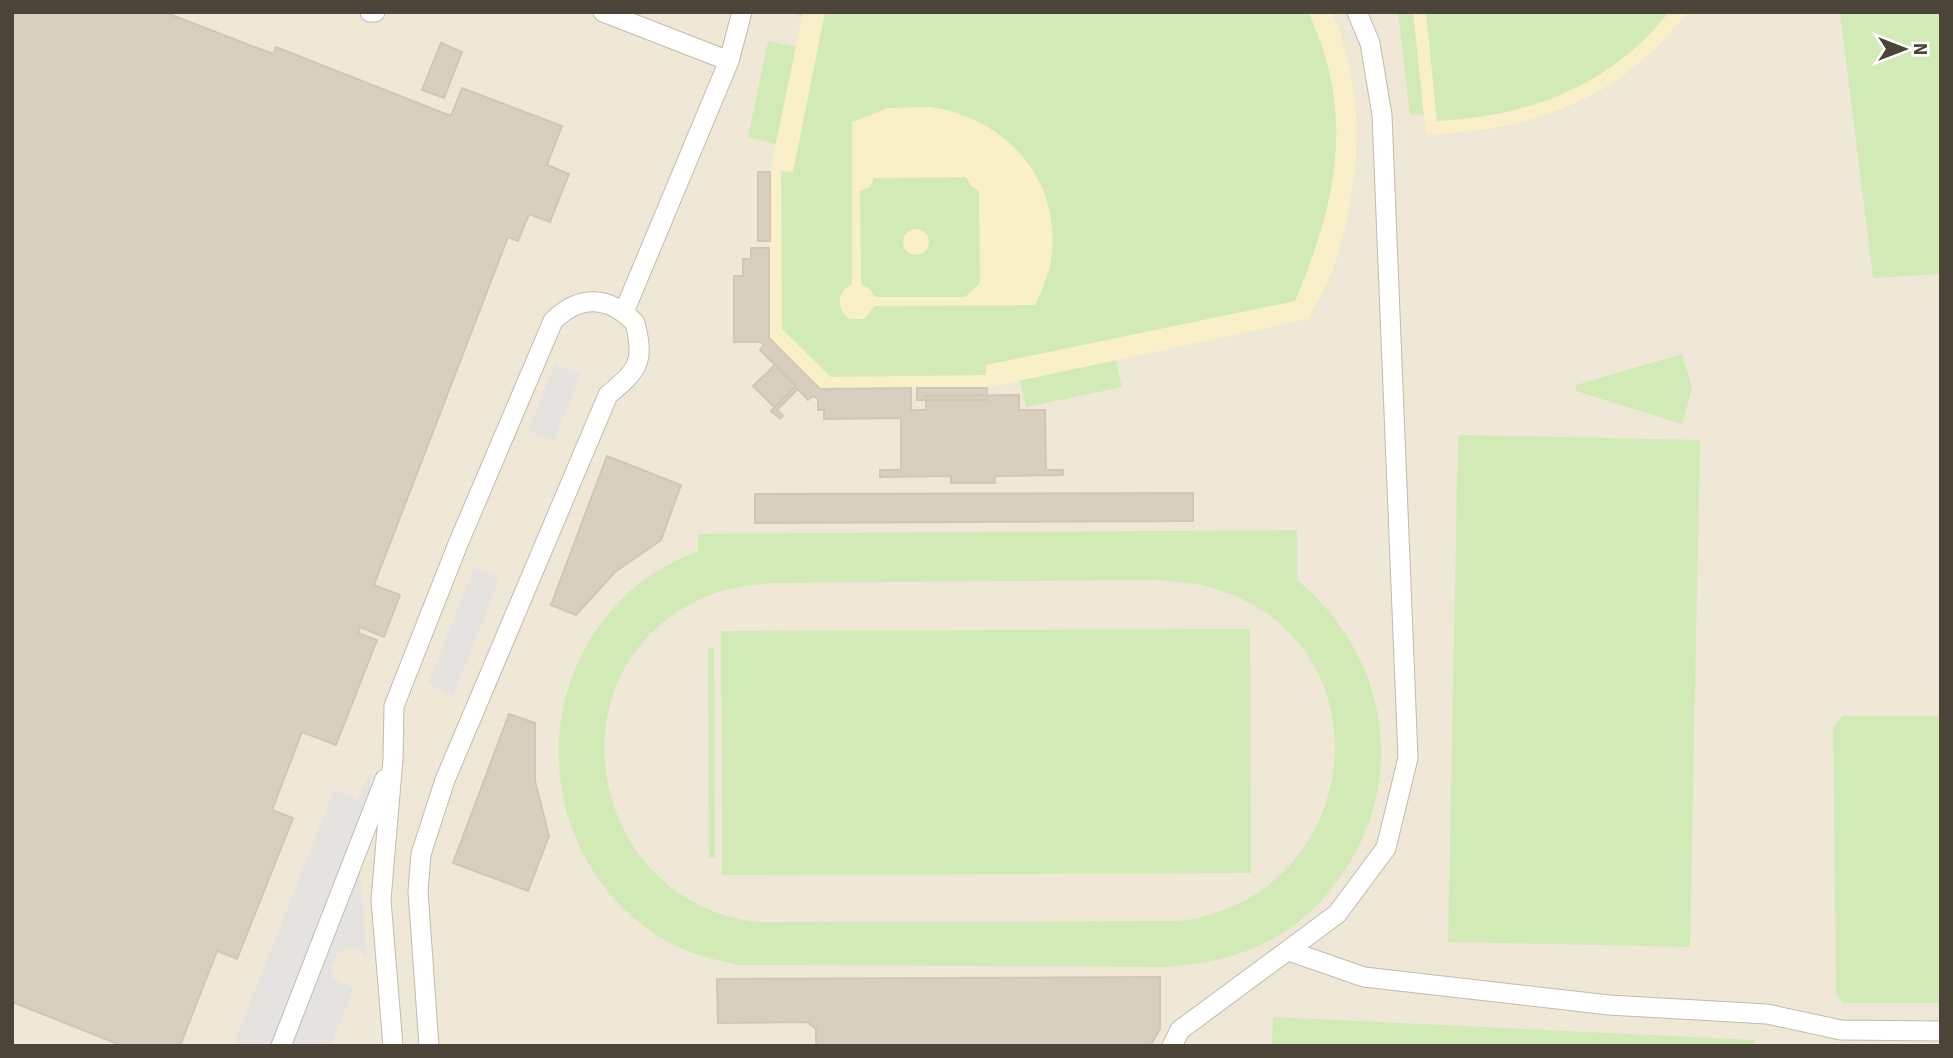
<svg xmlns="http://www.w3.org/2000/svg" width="1953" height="1058" font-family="'Source Sans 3',sans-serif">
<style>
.education{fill:#efe8d6}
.green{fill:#d2eab5;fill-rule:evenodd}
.sand{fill:#f9efc9;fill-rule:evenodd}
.parking{fill:#e5e3e0}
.building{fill:#d8cfc1;stroke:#d3c7b4;stroke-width:2}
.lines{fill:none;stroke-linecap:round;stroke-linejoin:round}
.service-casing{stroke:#c2bbae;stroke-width:21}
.service{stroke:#fff;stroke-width:19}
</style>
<rect width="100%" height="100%" fill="#f6f3ec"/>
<path class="education" d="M12,12H1941V1046H12Z"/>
<path class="green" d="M782,12H1332C1367,91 1362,180 1336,260C1330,281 1318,300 1309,319L1116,360L1122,387L1026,407L1020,380L986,388L820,389L769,338L770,172L776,144L748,137L768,41L796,47L802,16Z
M1398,12H1688C1620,101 1534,130 1426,135L1424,114L1410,115Z
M1840,12H1941V274L1873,278Z
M1682,354L1692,388L1682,424L1576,391V385Z
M1458,435L1700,440L1690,947L1448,942Z
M1297,530V580C1382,650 1408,766 1350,862C1332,892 1307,920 1276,937C1242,957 1207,963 1169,967L739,965C715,960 690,954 668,942C536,866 521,682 637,585C655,570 677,560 698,551V534ZM1158,580C1177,582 1197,583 1216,589C1395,645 1363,899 1179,921L757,922C586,901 545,667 705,597C727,588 750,585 773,583Z
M1250,629L1251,873L722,875L721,631Z
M708,648H714L715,858H709Z
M1843,716H1941V1003H1844L1836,994L1833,727Z
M1273,1017L1755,1040V1046H1272Z"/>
<path class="sand" d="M803,12H825L793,172L781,171L782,329L831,377L986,375V365L1295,301C1337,203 1356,113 1308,12H1332C1367,91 1362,180 1336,260C1330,281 1318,300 1309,319L986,388L820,389L769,338L770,172Z
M1413,12H1426L1437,121C1530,116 1609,87 1669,12H1688C1620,101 1534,130 1426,135Z
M929,107C1005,117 1063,179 1051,260C1049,275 1041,291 1035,305L875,306L864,319H850C835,308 837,292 852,284V122L888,108ZM966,177L971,186L979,191L980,283L965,297H875L870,289L861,284L860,191L870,187L874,178Z
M903 242a13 13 0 1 1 26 0a13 13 0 1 1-26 0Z"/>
<path class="parking" d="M555,364L581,374L554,441L528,431Z
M474,568L500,578L453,695L428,684Z
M370,774V808L360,872L367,960L361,950L348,947L338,953L330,969L334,979L354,988L331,1046H233L334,790L357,799Z"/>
<path class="building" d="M12,12H164L273,54L276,47L451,116L462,88L562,126L547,165L569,174L550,222L529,214L518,241L508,237L374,585L400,595L384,637L360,627L358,633L377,640L336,745L302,732L272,810L293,818L237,959L217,951L180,1046H123L12,1002Z
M441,43L462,52L444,98L422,90Z
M758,172H770V241H758Z
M751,248H769V338L820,389L911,388V410H926V396L1019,395V410H1045L1046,470H1063V475L995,476V483H951V476L880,477V470H901V418L824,419V410H818V399L813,396L808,400L798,389L777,410L783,416L780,419L771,411L796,386L760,350L764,345L761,342H734V276H743V259H751Z
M775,365L796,386L774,407L753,386Z
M917,388H987V400H917Z
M607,456L681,485L661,540L615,572L576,615L551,605Z
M1193,493V521L755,523V494Z
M509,714L535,723V781L549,836L528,891L453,863Z
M1160,977V1029L1150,1046H816V1029L807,1022L718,1023L717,979Z"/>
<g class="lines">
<defs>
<path id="service" d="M370,12H375
M603,12L729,61
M624,312L729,61L742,12
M1289,951L1364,977L1609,1005L1767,1014L1841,1030L1941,1031
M281,1046L385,779
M393,1046L381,900L393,759L394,706L458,544L553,321C580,294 609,296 635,323C645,362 638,370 608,395L445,780L421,854L418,891L429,1046
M1172,1046L1180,1030L1337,914L1386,848L1408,758L1382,115L1370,43L1357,12"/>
</defs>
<use href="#service" class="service-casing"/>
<use href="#service" class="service"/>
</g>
<rect width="1953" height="1058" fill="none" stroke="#4b4439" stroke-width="28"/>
<g transform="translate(1904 49) rotate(90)" stroke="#ffffff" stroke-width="5" paint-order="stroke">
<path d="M0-5L12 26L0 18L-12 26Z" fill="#4b4439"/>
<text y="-10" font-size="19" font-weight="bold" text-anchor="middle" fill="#4b4439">N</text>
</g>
</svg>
